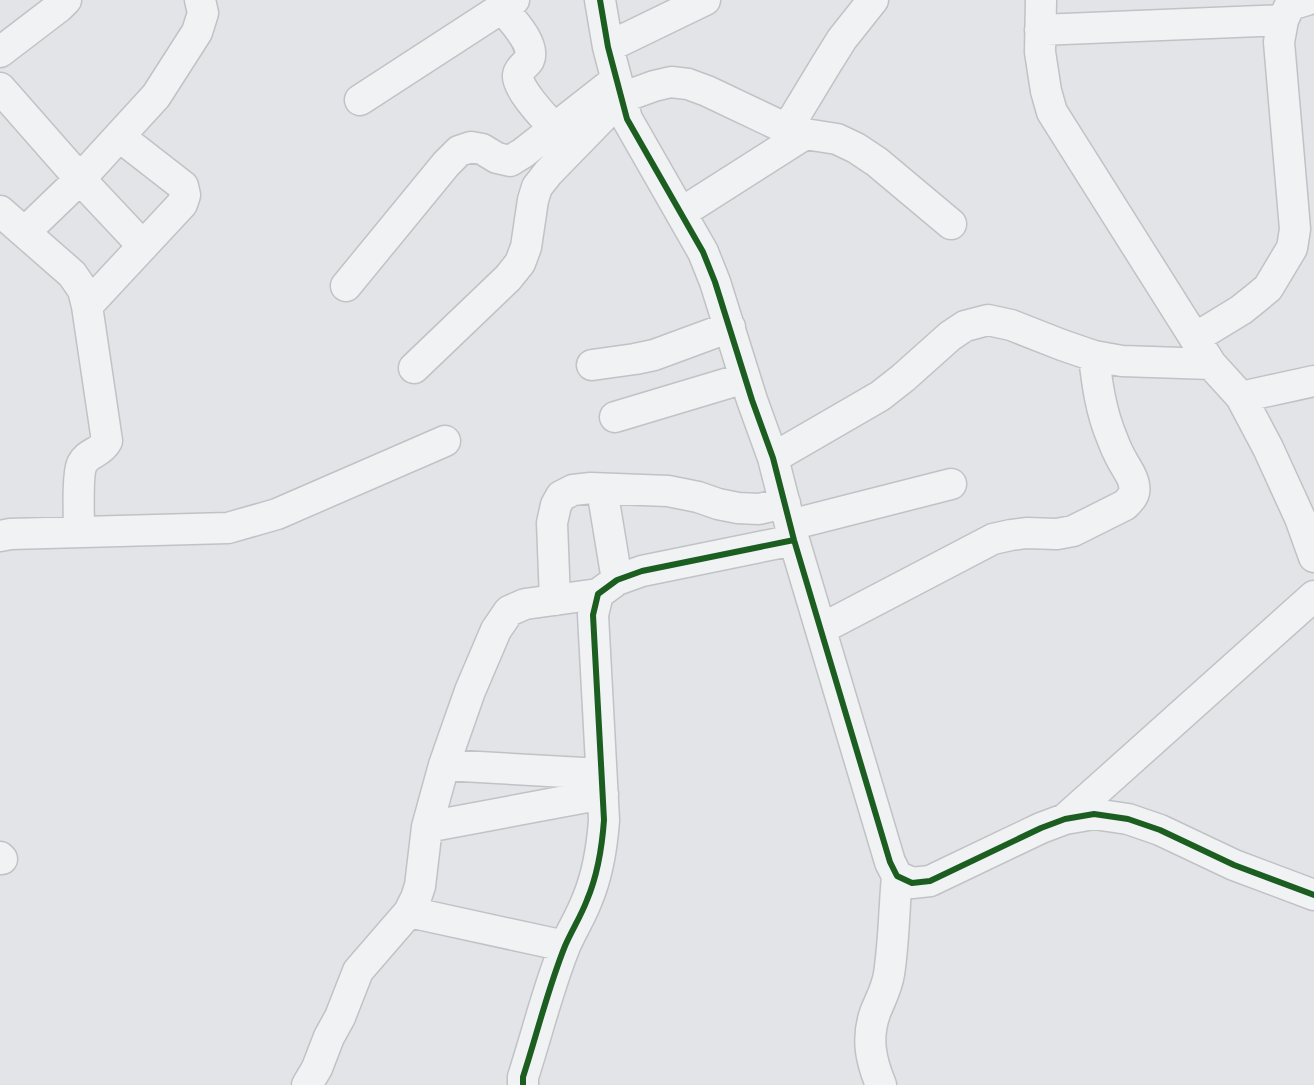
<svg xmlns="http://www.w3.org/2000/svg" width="1314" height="1085" font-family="Figtree,sans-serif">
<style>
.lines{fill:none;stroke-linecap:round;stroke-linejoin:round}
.minor-casing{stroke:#c1c2c5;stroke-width:33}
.minor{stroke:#f1f2f4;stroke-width:30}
.cycleway-casing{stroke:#f0f2f6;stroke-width:10}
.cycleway{stroke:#1b5e20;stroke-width:6}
</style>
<rect width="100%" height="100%" fill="#e3e4e7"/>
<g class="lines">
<defs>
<path id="minor" d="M600,0L608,47L627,119L703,252L715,282L752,400L773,458L794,540L890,862L897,876L912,883L930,881L1041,828L1065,819L1094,814L1128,819L1160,830L1234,865L1314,895
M1041,0L1040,52L1046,91L1052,112L1211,364L1241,397L1268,448L1300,518L1314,557
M502,8C511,19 536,44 529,60C526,65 519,68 518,75C516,88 545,118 554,128
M1040,30L1283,20
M608,47L705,0
M0,52L59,7L66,0
M0,88L80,179L143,246
M360,100L514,0
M787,129L827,63L842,39L873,0
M0,211L72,274L83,290L87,306L107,441C100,454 88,452 82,464C77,475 79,517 79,532
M681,213L805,134
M25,232L80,179L156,96L197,32L203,13L200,0
M346,286L446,164L459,151L471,147L482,149L497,158L510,161L523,153L616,80
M87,306L182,204L185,195L183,186L120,137
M1195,338L1241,310L1256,298L1268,288L1292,248L1295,229L1279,42L1283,20L1290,5L1307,0
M592,365L635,359L654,355L730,327
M414,368L508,278L520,263L526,247L533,200L537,187L548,173L621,98L654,86L671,82L688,84L707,91L787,129L805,134L837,139L856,148L877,162L951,224
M1241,397L1314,381
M615,417L745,378
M773,458L880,396L903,378L950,336L965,326L988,320L1011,325L1062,345L1094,356L1122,361L1211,364
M602,489L617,580
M790,525L951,484
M0,536L10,534L228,528L277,514L445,441
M555,600L552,523L556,505L561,496L573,490L591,488L668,491L698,497L718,504L738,508L759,509L785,503
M821,629L993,539L1011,535L1026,533L1057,534L1073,531L1125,505C1131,499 1136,494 1134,485C1133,476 1126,468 1122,460C1118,453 1115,446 1112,438C1101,412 1097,384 1094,356
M444,765L601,774
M1065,819L1314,596
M427,827L603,794
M0,857L2,859
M409,912L565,946
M307,1085L317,1068L329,1037L340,1017L358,971L409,912L416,898L420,886L427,827L444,765L470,691L496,630L509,611L525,604L598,594
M523,1085V1077C537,1034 548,988 565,946C572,930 581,916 587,900C598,874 602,848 604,820L593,615L598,594L617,580L642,571L794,540
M881,1085C871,1061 866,1039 875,1013C880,1000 887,988 889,974C894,942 894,909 897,876"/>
</defs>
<use href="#minor" class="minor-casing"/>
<use href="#minor" class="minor"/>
<defs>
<path id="cycleway" d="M600,0L608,47L627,119L703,252L715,282L752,400L773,458L794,540L890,862L897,876L912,883L930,881L1041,828L1065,819L1094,814L1128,819L1160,830L1234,865L1314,895
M523,1085V1077C537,1034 548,988 565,946C572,930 581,916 587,900C598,874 602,848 604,820L593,615L598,594L617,580L642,571L794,540"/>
</defs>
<use href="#cycleway" class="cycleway-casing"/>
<use href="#cycleway" class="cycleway"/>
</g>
</svg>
